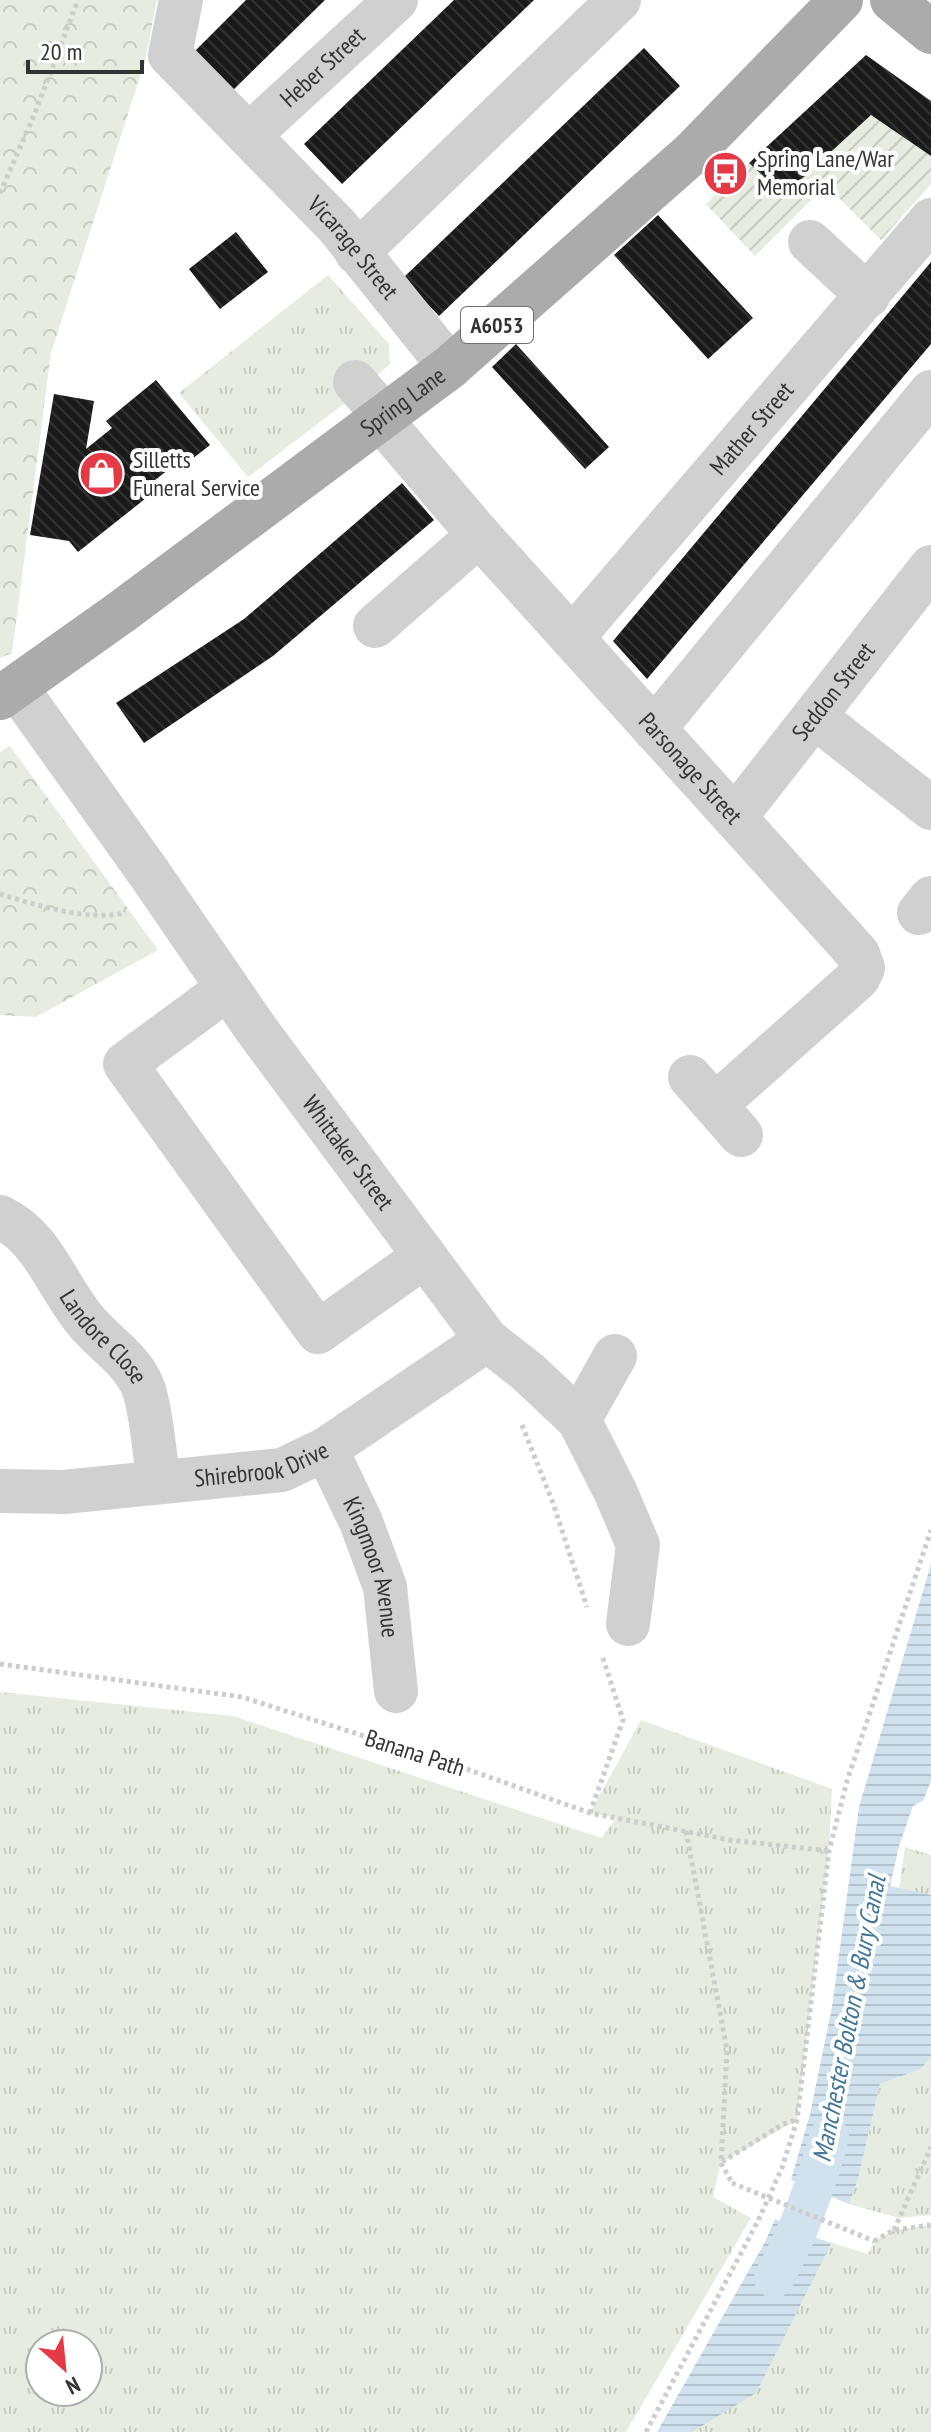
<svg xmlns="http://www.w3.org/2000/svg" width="931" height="2432" viewBox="0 0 931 2432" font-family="'PT Sans Narrow',sans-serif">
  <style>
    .grass { fill: url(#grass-tufts); fill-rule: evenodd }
    .forest { fill: url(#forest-crowns) }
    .garden { fill: url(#garden-furrows) }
    .water { fill: url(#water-rules) }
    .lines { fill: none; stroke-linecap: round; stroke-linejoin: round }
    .canal { stroke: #cfe2ee; stroke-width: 40 }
    .building { fill: url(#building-back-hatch) }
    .path { stroke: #cdcdcd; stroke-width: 5; stroke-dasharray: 4 4; stroke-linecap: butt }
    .minor { stroke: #d0d0d0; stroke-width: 44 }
    .major { stroke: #ababab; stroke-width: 44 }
    .path-bridge { stroke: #cdcdcd; stroke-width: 5; stroke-dasharray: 4 4; stroke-linecap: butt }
    .labels { text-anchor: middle; stroke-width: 8; stroke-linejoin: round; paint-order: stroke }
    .shield { fill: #fff; stroke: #707070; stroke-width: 2 }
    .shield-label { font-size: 22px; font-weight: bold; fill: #333 }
    .street-label { font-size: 24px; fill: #333; stroke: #fff }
    .poi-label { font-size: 24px; fill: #333; stroke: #fff; text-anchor: start }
    .water-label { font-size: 26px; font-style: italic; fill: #3f7597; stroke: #fff }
  </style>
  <defs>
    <pattern id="grass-tufts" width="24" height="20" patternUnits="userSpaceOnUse" patternTransform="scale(2)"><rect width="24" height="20" fill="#e6ecdf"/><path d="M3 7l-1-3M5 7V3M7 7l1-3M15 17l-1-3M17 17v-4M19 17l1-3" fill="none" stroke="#c6cbc0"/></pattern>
    <pattern id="forest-crowns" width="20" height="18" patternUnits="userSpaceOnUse" patternTransform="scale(2)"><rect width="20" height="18" fill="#e6ecdf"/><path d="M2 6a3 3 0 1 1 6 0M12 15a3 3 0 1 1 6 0" fill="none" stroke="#c6cbc0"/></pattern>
    <pattern id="garden-furrows" width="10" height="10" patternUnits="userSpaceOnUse" patternTransform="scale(2)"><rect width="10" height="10" fill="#e6ecdf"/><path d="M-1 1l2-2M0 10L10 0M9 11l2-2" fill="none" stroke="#c6cbc0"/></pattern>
    <pattern id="water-rules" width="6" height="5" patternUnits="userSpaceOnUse" patternTransform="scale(2)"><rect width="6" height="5" fill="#cfe2ee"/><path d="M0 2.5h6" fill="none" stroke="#b2c2cd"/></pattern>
    <pattern id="building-back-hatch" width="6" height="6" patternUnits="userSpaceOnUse" patternTransform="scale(2)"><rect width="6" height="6" fill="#1a1a1a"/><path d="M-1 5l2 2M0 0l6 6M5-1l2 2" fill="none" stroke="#333"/></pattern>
  </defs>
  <rect width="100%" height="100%" fill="#fff"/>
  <!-- grass -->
  <path class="grass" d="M328 275 389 344 390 364 354 396 248 477 179 393Z
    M0 1692 233 1716 602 1838 616 1818 590 1813 641 1720 832 1789 829 1851 797 2120 721 2163 713 2197 751 2218 626 2432H0ZM40 2344H88V2392H40Z
    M905 1847 931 1855V1895L899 1889Z
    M931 2056V2215L899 2218 849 2204 858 2179 880 2084 921 2069Z
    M931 2225V2432H692L823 2240 868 2254 874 2241 894 2230Z"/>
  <!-- forest -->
  <path class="forest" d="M0 0H157L145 61 51 353 12 653 0 658Z
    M10 746 158 950 36 1017 0 1015V752Z"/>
  <!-- garden -->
  <path class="garden" d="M871 115 931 156V184L881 240 826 185 755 256 706 204 749 163 784 195Z"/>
  <!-- water -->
  <path class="water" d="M931 1564V1781L923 1801 913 1806 899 1846 890 1886 931 1895V2056L921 2069 880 2084 858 2179 849 2204 791 2180 810 2114 832 2007 859 1807Z
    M775 2219 831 2244 756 2393 692 2432H657L765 2242Z"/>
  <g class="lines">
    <!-- canal -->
    <path class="canal" d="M774 2278C799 2232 816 2187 829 2137"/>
  </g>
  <!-- building -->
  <path class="building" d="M246 0H325L225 98 187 59Z
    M454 0H534L342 184 304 144Z
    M644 48 680 86 439 316 403 278Z
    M866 55 931 101V156L871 115 784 195 749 163Z
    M658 215 753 318 708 359 614 255Z
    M236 232 268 272 220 309 189 269Z
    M931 262V344L647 679 613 641Z
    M516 344 609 447 585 469 492 367Z
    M156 380 210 445 187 463 182 459 150 484 155 491 78 552 69 541 30 535 54 394 94 401 86 449 112 428 106 421Z
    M402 483 434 520 273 656 144 743 116 703 244 619Z"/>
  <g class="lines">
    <!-- path -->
    <path class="path" d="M0 193 35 113 78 0
      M0 894C39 906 86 921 126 913
      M522 1425 553 1503 587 1607
      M0 1664 242 1697 461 1767 590 1813 730 1840 829 1851
      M590 1813 623 1720 602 1655
      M686 1831 727 2050 721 2163 732 2183
      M722 2162 783 2124 796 2120
      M894 2230 931 2147
      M874 2241 894 2230 931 2225
      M646 2432 758 2221 782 2168 797 2120 829 1851 847 1781 931 1530"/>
    <!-- minor -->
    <g class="minor">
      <path id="s1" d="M181 0 170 55 337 226 450 367"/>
      <path id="s2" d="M249 135 396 0"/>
      <path d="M810 242 868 296"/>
      <path d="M357 253 619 0"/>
      <path d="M355 382 385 417"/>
      <path id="s3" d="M381 420 479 535 858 954 863 968 858 978 715 1105"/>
      <path d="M375 626 479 535"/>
      <path id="s4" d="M572 638 931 220"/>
      <path id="s5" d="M16 687 149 873 256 1029 487 1340 528 1372 579 1420 616 1493 638 1545 628 1624"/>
      <path d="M815 717 931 808"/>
      <path d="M654 729 931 392"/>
      <path id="s6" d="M736 816 931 567"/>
      <path d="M919 913 931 898"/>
      <path d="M227 989 125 1064 318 1332 425 1256"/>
      <path d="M690 1077 741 1135"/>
      <path id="s7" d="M0 1217C43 1237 56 1285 85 1320 104 1344 133 1359 144 1390 152 1414 154 1454 159 1481"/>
      <path d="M579 1420 615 1356"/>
      <path id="s8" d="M326 1449 361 1522 385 1587 396 1691"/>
      <path id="s9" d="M0 1491 64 1492 282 1470 326 1449 487 1340"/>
    </g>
    <!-- major -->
    <g class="major">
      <path d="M892 0 931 32"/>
      <path id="s10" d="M0 698 120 613 450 367 692 153 841 0"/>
    </g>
    <!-- path-bridge -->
    <path class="path-bridge" d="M732 2183 874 2241"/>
  </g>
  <!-- icons -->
  <defs>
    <symbol id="bus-disc" viewBox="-11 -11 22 22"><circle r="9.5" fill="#e63946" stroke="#fff"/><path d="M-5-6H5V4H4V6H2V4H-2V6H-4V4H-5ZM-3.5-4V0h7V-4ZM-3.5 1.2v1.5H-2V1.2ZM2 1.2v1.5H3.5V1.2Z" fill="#fff"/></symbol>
    <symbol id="shop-disc" viewBox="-11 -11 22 22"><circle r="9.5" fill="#e63946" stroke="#fff"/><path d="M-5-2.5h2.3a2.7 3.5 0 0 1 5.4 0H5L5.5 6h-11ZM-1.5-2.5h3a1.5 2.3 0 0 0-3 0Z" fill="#fff"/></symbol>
  </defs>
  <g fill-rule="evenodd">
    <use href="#bus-disc" x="700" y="148" width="51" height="51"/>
    <use href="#shop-disc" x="76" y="448" width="51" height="51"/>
  </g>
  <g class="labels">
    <!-- shield labels -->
    <rect class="shield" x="461" y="307" width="72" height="36" rx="6"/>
    <g class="shield-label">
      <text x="497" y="333">A6053</text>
    </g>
    <!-- street labels -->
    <g class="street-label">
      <text dy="8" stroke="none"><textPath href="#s2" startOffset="100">Heber Street</textPath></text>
      <text dy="8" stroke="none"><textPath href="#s1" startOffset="322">Vicarage Street</textPath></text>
      <text dy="8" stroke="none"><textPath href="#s10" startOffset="500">Spring Lane</textPath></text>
      <text dy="8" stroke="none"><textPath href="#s4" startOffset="276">Mather Street</textPath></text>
      <text dy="8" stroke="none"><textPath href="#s6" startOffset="158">Seddon Street</textPath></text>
      <text dy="8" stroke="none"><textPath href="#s3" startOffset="466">Parsonage Street</textPath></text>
      <text dy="8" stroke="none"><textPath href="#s5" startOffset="572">Whittaker Street</textPath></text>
      <text dy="8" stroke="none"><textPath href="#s7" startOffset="160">Landore Close</textPath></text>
      <text dy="8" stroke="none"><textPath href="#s9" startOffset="264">Shirebrook Drive</textPath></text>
      <text dy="8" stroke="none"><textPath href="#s8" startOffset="128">Kingmoor Avenue</textPath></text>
      <text transform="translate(415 1753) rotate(18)" y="8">Banana Path</text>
    </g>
    <!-- poi labels -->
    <g class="poi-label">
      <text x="757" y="167">Spring Lane/War<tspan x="757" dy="28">Memorial</tspan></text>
      <text x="133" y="468">Silletts<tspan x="133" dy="28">Funeral Service</tspan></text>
    </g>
    <!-- water labels -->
    <g class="water-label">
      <text transform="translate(849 2019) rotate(-79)" y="9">Manchester Bolton &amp; Bury Canal</text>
    </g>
  </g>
  <!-- north arrow -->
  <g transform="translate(64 2368) rotate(153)"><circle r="38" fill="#ffffff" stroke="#adadad" stroke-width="2"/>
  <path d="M0-6L14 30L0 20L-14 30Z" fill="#e63946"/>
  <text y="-12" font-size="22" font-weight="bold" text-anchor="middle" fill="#333333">N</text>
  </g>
  <!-- scale -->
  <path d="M28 60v12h114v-12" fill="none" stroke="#333333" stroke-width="4"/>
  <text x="40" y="60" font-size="24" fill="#333333" stroke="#ffffff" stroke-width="6" paint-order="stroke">20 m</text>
</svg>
